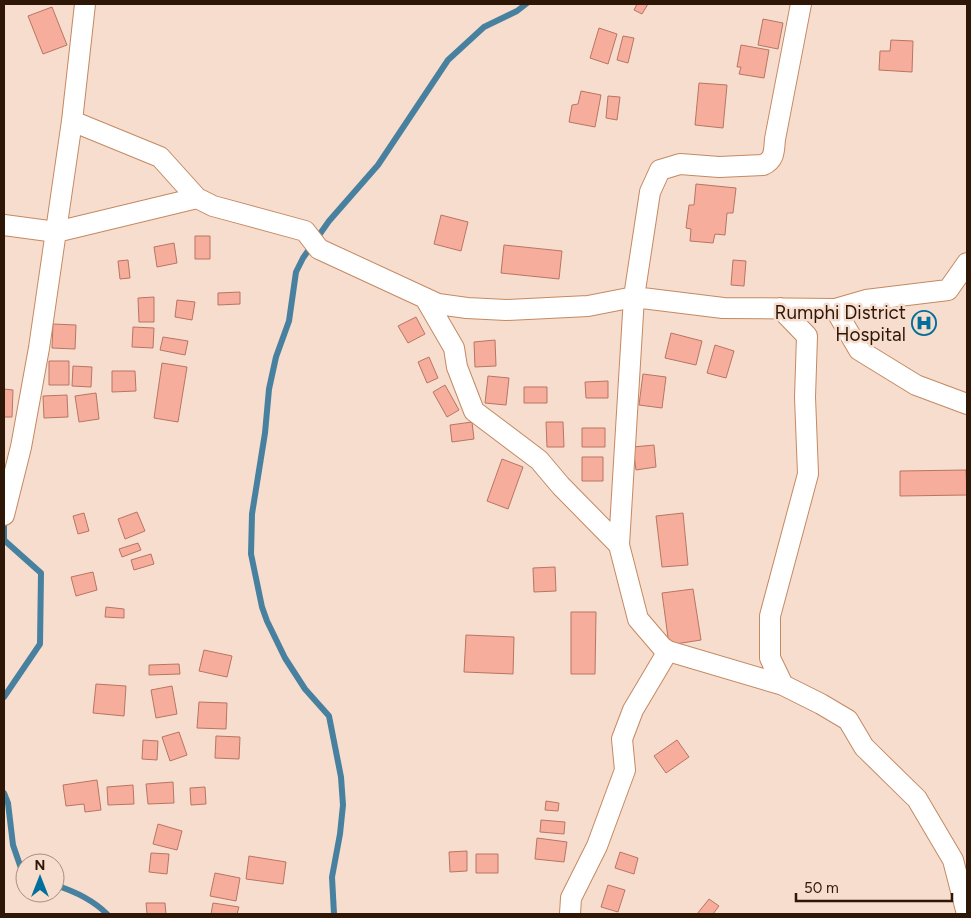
<svg xmlns="http://www.w3.org/2000/svg" width="971" height="918" viewBox="0 0 971 918" font-family="Figtree,sans-serif">
  <style>
    .lines { fill: none; stroke-linecap: round; stroke-linejoin: round }
    .stream { stroke: #47819f; stroke-width: 6 }
    .building { fill: #f6ad9b; stroke: #b97564 }
    .minor-casing { stroke: #c48962; stroke-width: 22 }
    .minor { stroke: #fff; stroke-width: 20 }
    .labels { text-anchor: middle; stroke-width: 5; stroke-linejoin: round; paint-order: stroke }
    .poi-label { font-size: 19px; fill: #2e1707; stroke: #f7ddcd; text-anchor: end }
  </style>
  <rect width="100%" height="100%" fill="#f7ddcd"/>
  <g class="lines">
    <!-- stream -->
    <path class="stream" d="M4 526V540L41 573 40 644 4 697
      M4 793 8 803 13 845 23 874 25 875
      M55 885C74 891 93 900 107 914
      M334 914 332 877 340 834 343 805 341 777 329 716 305 689 285 658 267 621 262 607 251 554 252 514 265 433 269 389 276 357 289 321 296 272 303 258 329 221 378 165 448 60 484 27 517 11 526 4"/>
  </g>
  <!-- building -->
  <path class="building" d="M637 4H648L642 14 634 10Z
    M52 7 67 45 43 54 28 16Z
    M763 19 783 23 778 49 758 45Z
    M599 28 617 34 608 64 590 58Z
    M623 36 634 38 628 63 617 60Z
    M891 40 913 41 912 72 879 70 880 51H890Z
    M741 45 769 50 764 78 739 74 741 67H737Z
    M699 83 727 85 723 128 695 125Z
    M581 91 601 95 595 127 569 122 572 105 578 104Z
    M608 96 620 97 617 120 606 118Z
    M696 184 736 188 733 213H727L725 235 715 234 713 243 690 241 691 229 686 228 689 205H694Z
    M441 215 468 222 461 251 434 244Z
    M195 236H210V259H195Z
    M174 243 177 263 157 267 154 247Z
    M504 245 562 251 559 279 501 273Z
    M128 260 130 278 120 279 118 261Z
    M733 260 746 261 744 286 731 285Z
    M240 292V304L218 305V293Z
    M154 297V322H139L138 298Z
    M177 300 195 302 192 320 175 317Z
    M416 317 425 334 408 343 398 326Z
    M53 324 76 325 75 349 52 348Z
    M133 327 154 328 153 348 132 347Z
    M671 333 702 341 696 365 665 358Z
    M163 337 188 341 185 355 160 350Z
    M495 340 496 366 475 367 474 342Z
    M715 345 734 351 726 378 707 373Z
    M429 357 438 378 427 383 418 362Z
    M49 361H69V385H49Z
    M162 363 187 367 178 422 154 418Z
    M73 366 92 367 91 387 72 386Z
    M112 371H135L136 391 112 392Z
    M643 374 666 377 662 408 639 405Z
    M488 376 509 378 506 405 485 403Z
    M608 381V398H586L585 382Z
    M445 385 459 410 447 417 433 392Z
    M524 387H547V403H524Z
    M4 389 13 390 12 417H4Z
    M96 393 99 419 79 422 75 396Z
    M67 395 68 417 44 418 43 396Z
    M472 422 474 439 452 442 450 425Z
    M546 422H563L564 447H547Z
    M582 428H605V447H582Z
    M654 445 656 467 636 470 633 447Z
    M582 457H603V481H582Z
    M502 459 523 467 508 509 487 501Z
    M966 470 967 495 900 496V471Z
    M137 512 145 531 125 539 118 519Z
    M84 513 89 531 78 534 73 516Z
    M683 513 688 565 662 567 656 516Z
    M138 543 141 550 122 557 119 549Z
    M151 554 154 564 134 570 131 560Z
    M555 567 556 591 534 592 533 568Z
    M93 572 97 590 76 596 71 577Z
    M693 589 701 640 669 645 662 593Z
    M106 607 124 609V618L105 617Z
    M571 612H596L595 674H571Z
    M466 635 514 637 513 674 464 672Z
    M204 650 232 656 227 677 199 671Z
    M179 664 180 674 149 675V665Z
    M96 684 126 686 124 716 93 713Z
    M172 686 177 714 156 718 151 690Z
    M199 702 227 703 226 729 197 728Z
    M179 732 187 755 170 761 162 737Z
    M216 736 240 737 239 759 215 758Z
    M143 740 158 741 157 760 142 759Z
    M677 740 689 757 666 773 654 756Z
    M97 780 101 810 85 812 84 804 66 806 63 785Z
    M173 782 174 803 148 804 146 784Z
    M133 785 134 804 108 805 107 787Z
    M205 787 206 804 191 805 190 788Z
    M546 801 559 803 558 811 545 810Z
    M541 820 565 822 564 834 540 832Z
    M158 824 182 831 177 850 153 844Z
    M537 838 567 842 564 862 535 859Z
    M467 851V871L450 872 449 852Z
    M620 852 638 858 634 874 615 868Z
    M151 853 169 854 167 874 149 872Z
    M476 854H498V873H476Z
    M249 856 286 862 283 884 246 879Z
    M215 873 240 878 236 901 210 896Z
    M608 885 625 890 618 912 601 907Z
    M709 899 719 906 713 914H697Z
    M146 903H165L166 914H147Z
    M213 903 239 907 237 914H211Z"/>
  <g class="lines">
    <defs>
      <path id="minor" d="M72 121 160 157 197 198 213 206 305 231 319 249 438 304 467 308 506 310 548 308 588 306 634 297 723 308 835 309 866 300 948 290 967 263
        M4 225 56 232 197 198
        M425 298 454 348 457 367 474 411 539 460 561 486 619 545 638 619 662 647 668 651 783 685 821 704 848 720 864 747 917 799 953 860 967 914
        M780 308 807 336 805 397 808 474 770 616V658L783 685
        M835 309 859 350 916 385 967 404
        M4 515 21 447 39 348 72 121 85 4
        M619 545 634 297 650 192 660 170 680 164 719 167 763 165C775 160 774 150 775 139L801 4
        M570 914 571 898 597 846 625 770 622 739 633 710 668 651"/>
    </defs>
    <!-- minor casing -->
    <use href="#minor" class="minor-casing"/>
    <!-- minor -->
    <use href="#minor" class="minor"/>
  </g>
  <!-- icons -->
  <defs>
    <symbol id="hospital-ring" viewBox="-11 -11 22 22"><circle r="9.5" fill="#f7ddcd" stroke="#006f9b" stroke-width="1.5"/><path d="M-5-5h3v3.5h4V-5h3V5h-3V1.5h-4V5h-3Z" fill="#006f9b"/></symbol>
  </defs>
  <g fill-rule="evenodd">
    <use href="#hospital-ring" x="910" y="309" width="28" height="28"/>
  </g>
  <g class="labels">
    <!-- poi labels -->
    <g class="poi-label">
      <text x="906" y="319">Rumphi District<tspan x="906" dy="22">Hospital</tspan></text>
    </g>
  </g>
  <!-- border -->
  <rect width="971" height="918" fill="none" stroke="#2e1707" stroke-width="10"/>
  <!-- north arrow -->
  <g transform="translate(40 878)"><circle r="24" fill="#f7ddcd" stroke="#a78e7e"/>
  <path d="M0-4L9 19L0 12L-9 19Z" fill="#006f9b"/>
  <text y="-8" font-size="14" font-weight="bold" text-anchor="middle" fill="#2e1707">N</text>
  </g>
  <!-- scale -->
  <path d="M796 893v8h156v-8" fill="none" stroke="#2e1707" stroke-width="2.5"/>
  <text x="804" y="893" font-size="15" fill="#2e1707" stroke="#f7ddcd" stroke-width="4" paint-order="stroke">50 m</text>
</svg>
